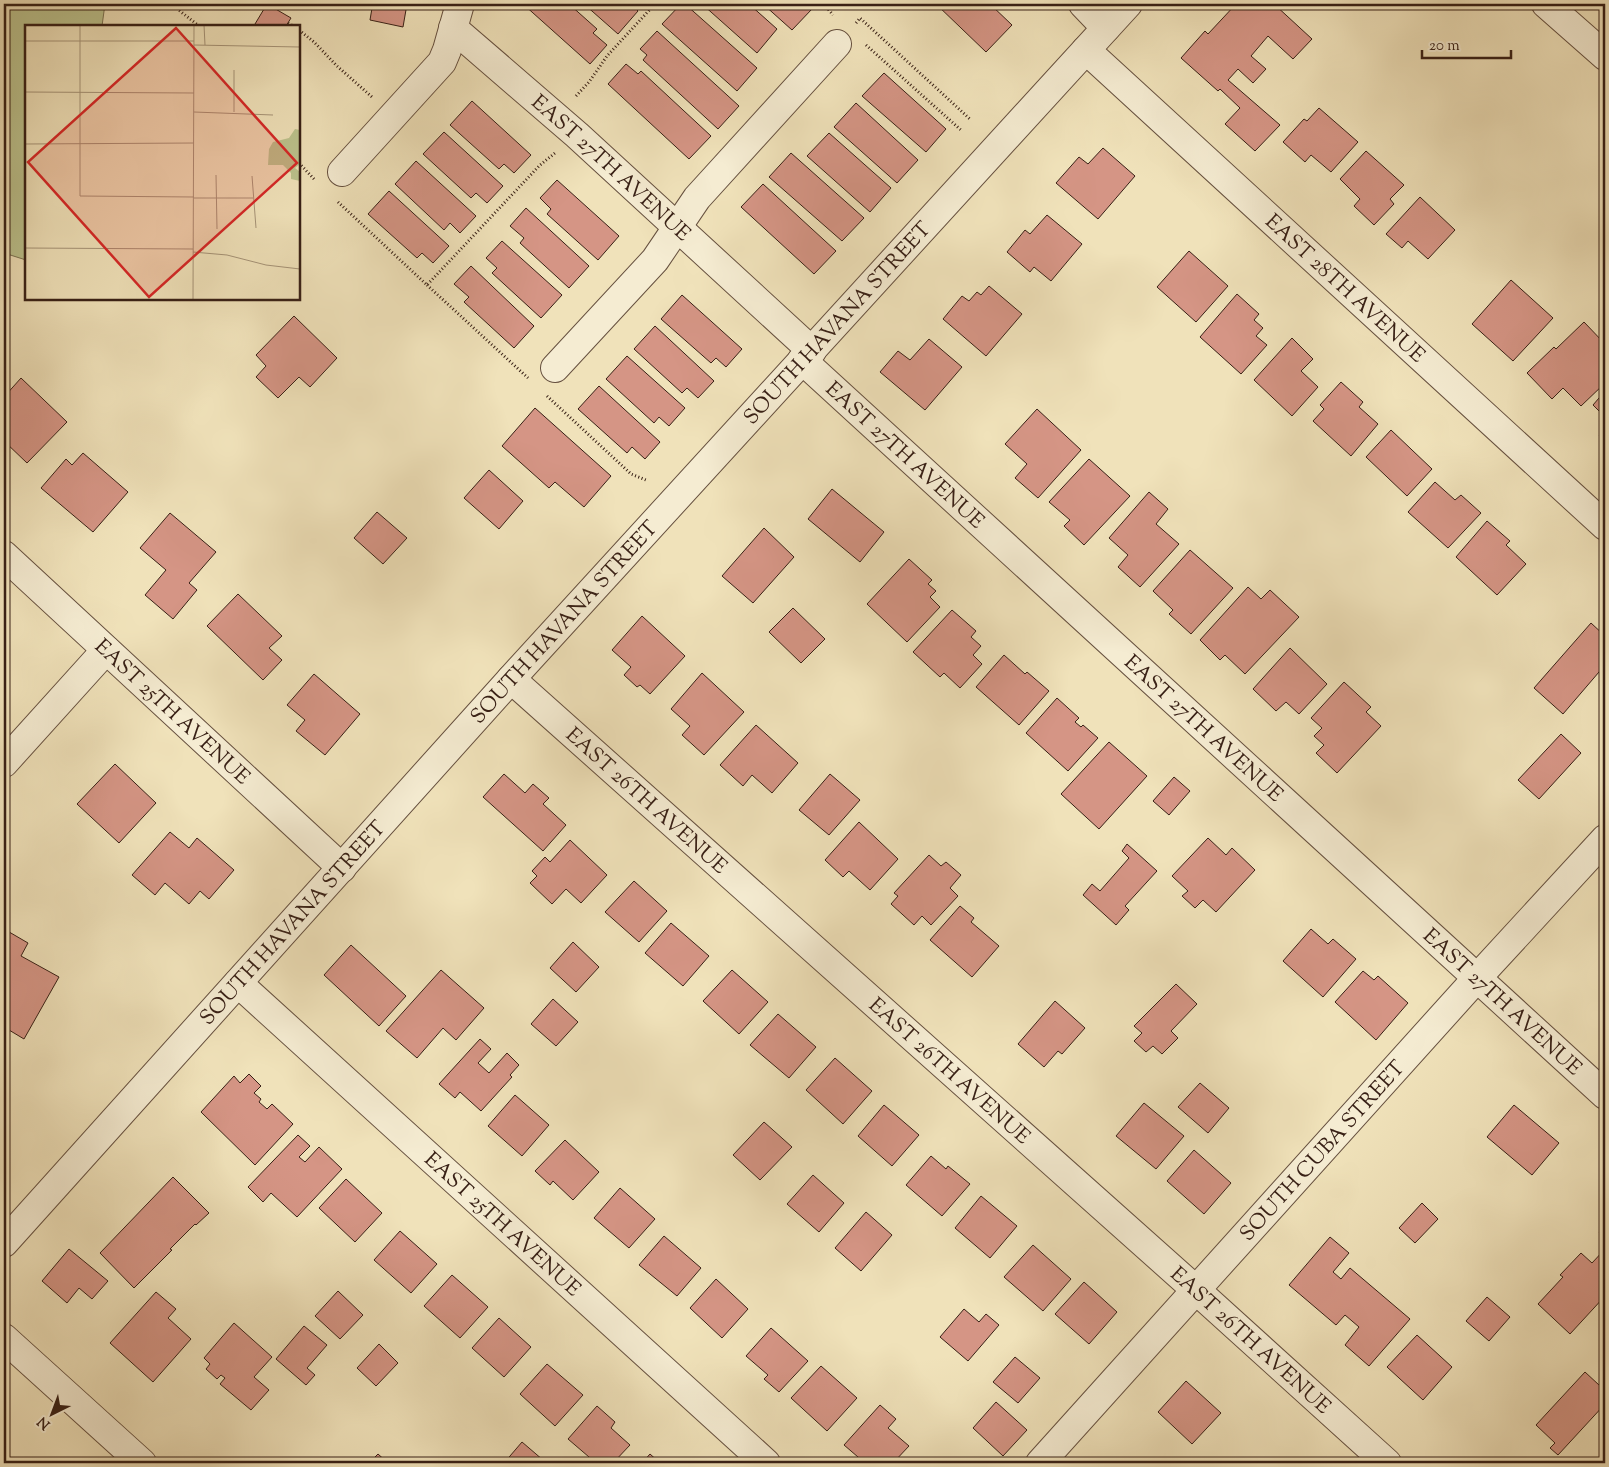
<svg xmlns="http://www.w3.org/2000/svg" width="1609" height="1467" viewBox="0 0 1609 1467" font-family="'Sorts Mill Goudy',serif">
  <style>
    .green { fill: #bcc38e; stroke: #7a7252 }
    .building { fill: #d59585; stroke: #382016 }
    .lines { fill: none; stroke-linecap: round; stroke-linejoin: round }
    .minor-casing { stroke: #66503f; stroke-width: 30 }
    .path { stroke: #382016; stroke-width: 3; stroke-dasharray: 1 2.5; stroke-linecap: butt }
    .minor { stroke: #f5ecd2; stroke-width: 28 }
    .labels { text-anchor: middle; stroke-width: 4; stroke-linejoin: round; paint-order: stroke }
    .street-label { font-size: 21px; fill: #382016; stroke: #f5ecd2 }
    .inset-road { fill: none; stroke: #a69478; stroke-width: 1 }
    .view { fill: #d62828; fill-opacity: 0.15; stroke: #d62828; stroke-width: 2.5 }
    .inset-edge { fill: none; stroke: #382016; stroke-width: 2.5 }
  </style>
  <rect width="100%" height="100%" fill="#f0e2ba"/>
  <filter id="stains"><feTurbulence type="fractalNoise" baseFrequency=".004" numOctaves="4"/><feColorMatrix values="0 0 0 0 .2 0 0 0 0 .09 0 0 0 0 .02 0 0 0 .5 -.17"/></filter>
  <radialGradient id="worn" r=".72"><stop offset=".6" stop-color="#630" stop-opacity="0"/><stop offset="1" stop-color="#630" stop-opacity=".3"/></radialGradient>
  <!-- green -->
  <path class="green" d="M4 4H105L102 26H26V260L4 253Z"/>
  <!-- building -->
  <path class="building" d="M267 4 291 18 286 26H258L255 24Z
    M348 4H407L403 27 370 20 372 8Z
    M523 4H569L597 29 593 33 607 45 590 64Z
    M584 4H631L638 11 618 34Z
    M681 4H685L757 68 737 91 662 24Z
    M702 4H749L777 29 757 53Z
    M763 4H807L812 9 792 30Z
    M936 4H990L1012 25 986 52Z
    M1236 4H1274L1312 39 1293 59 1268 36 1251 56 1266 69 1253 83 1238 69 1228 80 1280 125 1255 151 1225 124 1240 108 1220 89 1218 91 1181 58 1205 31 1208 34Z
    M657 31 739 106 718 129 643 60 647 55 640 49Z
    M626 64 638 74 641 71 711 136 689 159 608 84Z
    M884 73 946 129 926 152 862 96Z
    M472 101 531 155 514 173 504 164 499 169 450 125Z
    M856 103 918 160 897 183 834 127Z
    M1319 108 1358 142 1331 172 1311 155 1305 162 1283 142 1304 119 1307 121Z
    M444 132 503 186 487 203 476 193 471 198 423 154Z
    M829 133 891 188 870 212 807 156Z
    M1103 148 1135 176 1098 219 1056 183 1079 157 1088 164Z
    M1366 151 1404 185 1390 199 1394 204 1374 225 1354 206 1360 199 1340 179Z
    M791 153 864 218 842 241 769 177Z
    M416 161 476 216 460 233 450 223 444 230 395 184Z
    M557 180 619 236 598 260 547 214 551 209 540 198Z
    M763 184 836 251 814 274 741 207Z
    M389 191 449 246 433 263 422 253 417 258 368 214Z
    M1420 197 1455 230 1428 259 1408 241 1402 248 1386 234Z
    M526 208 589 266 569 288 520 243 524 238 510 226Z
    M1047 215 1082 244 1051 281 1034 267 1030 272 1007 252 1025 230 1030 234Z
    M502 241 562 295 541 318 492 273 497 268 486 258Z
    M1189 251 1228 286 1196 322 1157 287Z
    M471 266 534 326 514 348 464 302 469 297 454 284Z
    M1511 280 1553 318 1513 361 1472 324Z
    M989 286 1022 314 986 356 943 319 962 296 969 301 977 292 981 295Z
    M1237 294 1259 314 1254 320 1263 328 1256 336 1267 345 1241 374 1200 337Z
    M682 295 742 349 726 367 716 358 711 363 661 319Z
    M294 316 337 358 310 387 299 377 278 398 256 377 266 366 256 355Z
    M1584 322 1605 344V383L1581 406 1563 388 1552 399 1527 373 1554 347 1556 349Z
    M655 326 714 381 698 398 687 388 682 393 634 349Z
    M1292 338 1313 359 1301 371 1318 387 1292 416 1254 380Z
    M929 339 962 367 925 410 880 372 898 351 910 360Z
    M627 356 685 408 669 426 659 417 654 423 606 379Z
    M21 378 67 422 27 463 4 441V433L9 428 4 423V397Z
    M1341 382 1363 402 1359 407 1378 424 1351 456 1313 421 1324 409 1320 405Z
    M599 386 660 442 645 459 632 447 627 453 578 409Z
    M1605 391V417L1593 405Z
    M535 408 611 476 584 507 555 482 549 488 502 446Z
    M1037 409 1081 450 1038 498 1015 478 1027 464 1005 444Z
    M1605 429V442L1599 436Z
    M1391 430 1432 469 1407 496 1366 457Z
    M83 453 128 492 93 532 41 488 66 459 72 465Z
    M1089 459 1130 496 1084 545 1064 526 1070 520 1049 502Z
    M489 470 523 501 499 529 464 498Z
    M1435 482 1455 500 1461 495 1481 513 1448 548 1408 512Z
    M832 489 884 532 860 562 808 519Z
    M1149 492 1168 509 1156 524 1179 544 1140 587 1118 567 1128 555 1109 538Z
    M377 512 407 538 383 564 354 538Z
    M170 513 216 552 189 583 197 590 173 619 145 595 166 570 140 548Z
    M1487 521 1510 541 1506 545 1526 564 1497 595 1456 557Z
    M764 528 794 557 753 603 722 576Z
    M1190 550 1233 588 1191 634 1169 614 1173 610 1153 591Z
    M909 559 932 580 928 584 936 591 930 597 940 607 907 642 867 604Z
    M1248 587 1261 599 1270 590 1299 617 1245 674 1225 655 1220 660 1200 640Z
    M238 594 282 636 269 648 282 660 263 680 207 626Z
    M793 608 825 639 801 663 769 632Z
    M952 610 976 631 971 637 981 646 973 655 982 664 960 688 944 673 940 677 913 652Z
    M642 616 685 656 650 694 640 685 637 687 624 675 631 667 612 650Z
    M1591 623 1605 636V665L1563 714 1534 688Z
    M1290 648 1327 684 1299 714 1286 702 1276 711 1253 689Z
    M1004 655 1025 674 1027 672 1049 691 1019 725 976 687Z
    M702 673 744 712 704 755 682 735 690 726 671 709Z
    M314 674 360 714 325 755 296 731 305 720 287 705Z
    M1344 682 1371 707 1366 712 1381 726 1337 773 1316 753 1324 745 1314 736 1322 728 1311 718Z
    M1057 698 1079 718 1075 722 1081 727 1083 725 1098 738 1068 771 1026 733Z
    M756 725 798 763 772 793 752 775 743 786 720 765Z
    M1561 734 1581 753 1539 799 1518 780Z
    M1109 742 1147 776 1099 829 1061 794Z
    M115 764 156 803 119 843 77 804Z
    M504 774 525 793 533 784 549 798 543 804 566 825 543 851 483 797Z
    M830 774 860 800 829 835 799 810Z
    M1174 777 1190 791 1169 815 1153 801Z
    M859 822 898 859 870 890 849 871 843 877 825 860Z
    M170 832 189 848 197 838 234 870 209 899 200 891 189 904 165 883 155 895 132 875Z
    M1208 838 1226 855 1232 848 1255 870 1216 912 1203 900 1195 908 1182 896 1188 891 1172 876Z
    M570 840 607 875 581 903 566 889 552 904 530 883 537 876 532 871 545 857 550 862Z
    M1127 844 1157 871 1125 906 1129 910 1116 925 1083 895 1092 884 1100 891 1129 858 1122 851Z
    M929 855 941 866 946 862 961 875 950 888 958 896 931 925 922 916 914 925 891 904 898 896 894 893Z
    M634 881 667 911 639 942 605 912Z
    M960 906 974 918 971 922 999 946 972 977 930 940Z
    M671 923 709 956 683 986 645 953Z
    M4 929 28 943 21 956 59 977 24 1039 4 1027Z
    M1311 929 1328 944 1333 939 1356 959 1323 997 1283 961Z
    M573 942 599 967 576 992 550 968Z
    M351 945 406 996 379 1026 324 975Z
    M441 970 484 1008 456 1040 443 1028 417 1058 386 1031Z
    M732 970 768 1002 739 1034 703 1001Z
    M1363 971 1374 980 1378 976 1408 1003 1376 1040 1335 1002Z
    M1176 984 1197 1004 1171 1031 1178 1038 1162 1054 1153 1046 1146 1052 1134 1041 1142 1033 1134 1026Z
    M553 999 578 1022 556 1046 531 1024Z
    M1055 1001 1085 1028 1062 1054 1058 1051 1044 1067 1018 1044Z
    M778 1014 816 1047 789 1078 750 1045Z
    M480 1039 491 1049 478 1063 489 1073 507 1053 519 1065 510 1075 512 1077 481 1111 460 1092 455 1098 439 1084Z
    M835 1058 872 1091 843 1124 806 1090Z
    M249 1074 261 1086 254 1093 261 1099 259 1102 267 1109 272 1104 293 1124 255 1165 201 1112 234 1076 240 1083Z
    M1200 1083 1229 1108 1208 1133 1178 1107Z
    M515 1095 549 1125 522 1156 488 1126Z
    M1144 1103 1184 1136 1156 1169 1116 1136Z
    M884 1105 919 1135 892 1166 858 1136Z
    M1514 1105 1559 1143 1532 1175 1487 1137Z
    M764 1122 792 1147 760 1180 733 1155Z
    M298 1135 310 1146 299 1157 305 1162 319 1147 342 1169 297 1217 271 1193 263 1202 248 1187Z
    M565 1140 599 1172 573 1200 553 1181 550 1185 535 1171Z
    M1194 1150 1231 1183 1204 1214 1167 1181Z
    M931 1156 946 1169 948 1166 970 1184 942 1216 906 1185Z
    M813 1175 844 1203 819 1232 787 1204Z
    M173 1177 209 1213 196 1225 195 1224 170 1249 172 1250 134 1288 100 1253Z
    M346 1179 382 1213 355 1242 319 1208Z
    M620 1188 655 1219 629 1248 594 1218Z
    M981 1196 1017 1226 990 1258 955 1228Z
    M1422 1203 1438 1219 1415 1243 1399 1228Z
    M866 1212 892 1235 861 1271 835 1248Z
    M1605 1226V1238L1599 1233Z
    M400 1231 437 1264 411 1293 374 1260Z
    M664 1236 701 1268 677 1296 639 1265Z
    M1330 1237 1349 1253 1333 1272 1341 1279 1350 1268 1410 1319 1369 1366 1345 1345 1359 1327 1345 1315 1336 1325 1289 1285Z
    M1033 1245 1071 1279 1043 1311 1004 1277Z
    M69 1249 108 1281 92 1299 79 1288 67 1303 42 1281Z
    M1605 1249V1296L1570 1334 1538 1304 1563 1277 1560 1275 1581 1253 1592 1263Z
    M452 1275 488 1307 460 1338 424 1306Z
    M716 1279 748 1309 722 1338 690 1308Z
    M1084 1282 1117 1312 1089 1344 1055 1314Z
    M338 1291 363 1315 340 1339 315 1316Z
    M156 1292 176 1309 168 1318 191 1339 153 1382 110 1343Z
    M1487 1297 1510 1317 1489 1341 1466 1321Z
    M964 1309 979 1322 986 1314 999 1325 968 1361 940 1337Z
    M499 1318 531 1347 504 1377 472 1348Z
    M234 1323 272 1357 254 1377 269 1390 251 1410 220 1384 225 1378 221 1375 217 1379 206 1369 210 1364 204 1358Z
    M304 1326 327 1345 307 1368 315 1375 306 1385 276 1359Z
    M771 1328 808 1361 779 1392 764 1379 768 1375 746 1356Z
    M1417 1335 1452 1367 1423 1400 1387 1367Z
    M379 1344 398 1363 376 1386 357 1368Z
    M1015 1357 1040 1378 1018 1403 993 1382Z
    M547 1364 583 1395 555 1426 520 1394Z
    M821 1366 857 1398 827 1431 791 1398Z
    M1585 1372 1599 1385 1603 1381 1605 1383V1404L1558 1455 1550 1448 1555 1443 1536 1425Z
    M1186 1381 1221 1413 1192 1444 1158 1412Z
    M996 1402 1027 1430 1003 1456 973 1428Z
    M880 1405 896 1419 888 1428 909 1446 893 1463H865L844 1445Z
    M597 1406 615 1422 611 1428 630 1445 613 1463H596L568 1439Z
    M522 1442 543 1460 540 1463H504Z
    M378 1454 388 1463H369Z
    M650 1454 660 1463H642Z
    M917 1458 923 1463H912Z"/>
  <g class="lines">
    <defs>
      <g id="minor">
        <path d="M1083 4 1106 28"/>
        <path d="M1546 4 1605 56"/>
        <path id="s1" d="M453 28 577 135 812 351"/>
        <path id="s2" d="M1086 50 1605 526"/>
        <path d="M342 172 442 62 447 50 460 4"/>
        <path id="s3" d="M802 360 1605 1095"/>
        <path d="M555 368 655 260 697 198 837 44"/>
        <path id="s4" d="M4 555 342 868"/>
        <path id="s5" d="M511 679 1196 1290 1387 1463"/>
        <path d="M4 763 106 650"/>
        <path id="s6" d="M238 983 766 1463"/>
        <path id="s7" d="M4 1243 511 679 1128 4"/>
        <path d="M4 1338 142 1463"/>
        <path id="s8" d="M1040 1463 1477 978 1605 839"/>
      </g>
    </defs>
    <!-- minor casing -->
    <use href="#minor" class="minor-casing"/>
    <!-- path -->
    <path class="path" d="M171 4 199 26
      M824 4 833 15
      M288 23 293 26
      M856 23 860 18 971 120
      M299 30 314 42 337 66 372 97
      M866 45 962 131
      M576 96 589 82 607 56 655 4
      M299 163 314 179
      M338 202 427 285 540 165 555 153
      M427 285 528 378
      M547 396 631 474 646 480"/>
    <!-- minor -->
    <use href="#minor" class="minor"/>
  </g>
  <g class="labels">
    <!-- street labels -->
    <g class="street-label">
      <text dy="7" stroke="none"><textPath href="#s1" startOffset="211">EAST 27TH AVENUE</textPath></text>
      <text dy="7" stroke="none"><textPath href="#s2" startOffset="352">EAST 28TH AVENUE</textPath></text>
      <text dy="7" stroke="none"><textPath href="#s7" startOffset="1241">SOUTH HAVANA STREET</textPath></text>
      <text dy="7" stroke="none"><textPath href="#s3" startOffset="140">EAST 27TH AVENUE</textPath></text>
      <text dy="7" stroke="none"><textPath href="#s7" startOffset="836">SOUTH HAVANA STREET</textPath></text>
      <text dy="7" stroke="none"><textPath href="#s4" startOffset="230">EAST 25TH AVENUE</textPath></text>
      <text dy="7" stroke="none"><textPath href="#s3" startOffset="545">EAST 27TH AVENUE</textPath></text>
      <text dy="7" stroke="none"><textPath href="#s5" startOffset="182">EAST 26TH AVENUE</textPath></text>
      <text dy="7" stroke="none"><textPath href="#s7" startOffset="431">SOUTH HAVANA STREET</textPath></text>
      <text dy="7" stroke="none"><textPath href="#s3" startOffset="950">EAST 27TH AVENUE</textPath></text>
      <text dy="7" stroke="none"><textPath href="#s5" startOffset="588">EAST 26TH AVENUE</textPath></text>
      <text dy="7" stroke="none"><textPath href="#s8" startOffset="421">SOUTH CUBA STREET</textPath></text>
      <text dy="7" stroke="none"><textPath href="#s6" startOffset="358">EAST 25TH AVENUE</textPath></text>
      <text dy="7" stroke="none"><textPath href="#s5" startOffset="992">EAST 26TH AVENUE</textPath></text>
    </g>
  </g>
  <!-- overview -->
  <g transform="translate(25 25)">
    <rect width="275" height="275" fill="#f0e2ba"/>
    <path d="M270 104 275 105V139L270 143 275 147V156L266 154V148L258 140H243L244 124 248 117 264 113Z" fill="#bcc38e"/>
    <path class="inset-road" d="M55 0V171L169 172M179 0 180 20M0 16H169M169 20 275 22M209 45V87M0 67 169 68M169 87 248 90M0 119 169 118M191 150 192 204M227 151 231 203M169 173H228M0 223 168 224M168 227 202 230 241 240 275 244M168 275 169 0"/>
    <path class="view" d="M151 3 272 138 124 272 3 137Z"/>
    <rect width="275" height="275" class="inset-edge"/>
  </g>
  <!-- margin -->
  <rect width="1609" height="1467" fill="none" stroke="#f0e2ba" stroke-width="20"/>
  <rect x="5" y="5" width="1599" height="1457" fill="none" stroke="#382016" stroke-width="2.5"/>
  <rect x="10" y="10" width="1589" height="1447" fill="none" stroke="#382016"/>
  <!-- north arrow -->
  <g transform="translate(52 1414) rotate(222)" stroke="#f5ecd2" stroke-width="4" paint-order="stroke">
  <path d="M0-4L9 19L0 12L-9 19Z" fill="#382016"/>
  <text y="-8" font-size="14" font-weight="bold" text-anchor="middle" fill="#382016">N</text>
  </g>
  <!-- scale -->
  <path d="M1422 50v8h89v-8" fill="none" stroke="#382016" stroke-width="2.5"/>
  <text x="1429" y="50" font-size="15" fill="#382016" stroke="#f5ecd2" stroke-width="4" paint-order="stroke">20 m</text>
  <rect width="100%" height="100%" filter="url(#stains)"/>
  <rect width="100%" height="100%" fill="url(#worn)"/>
</svg>
